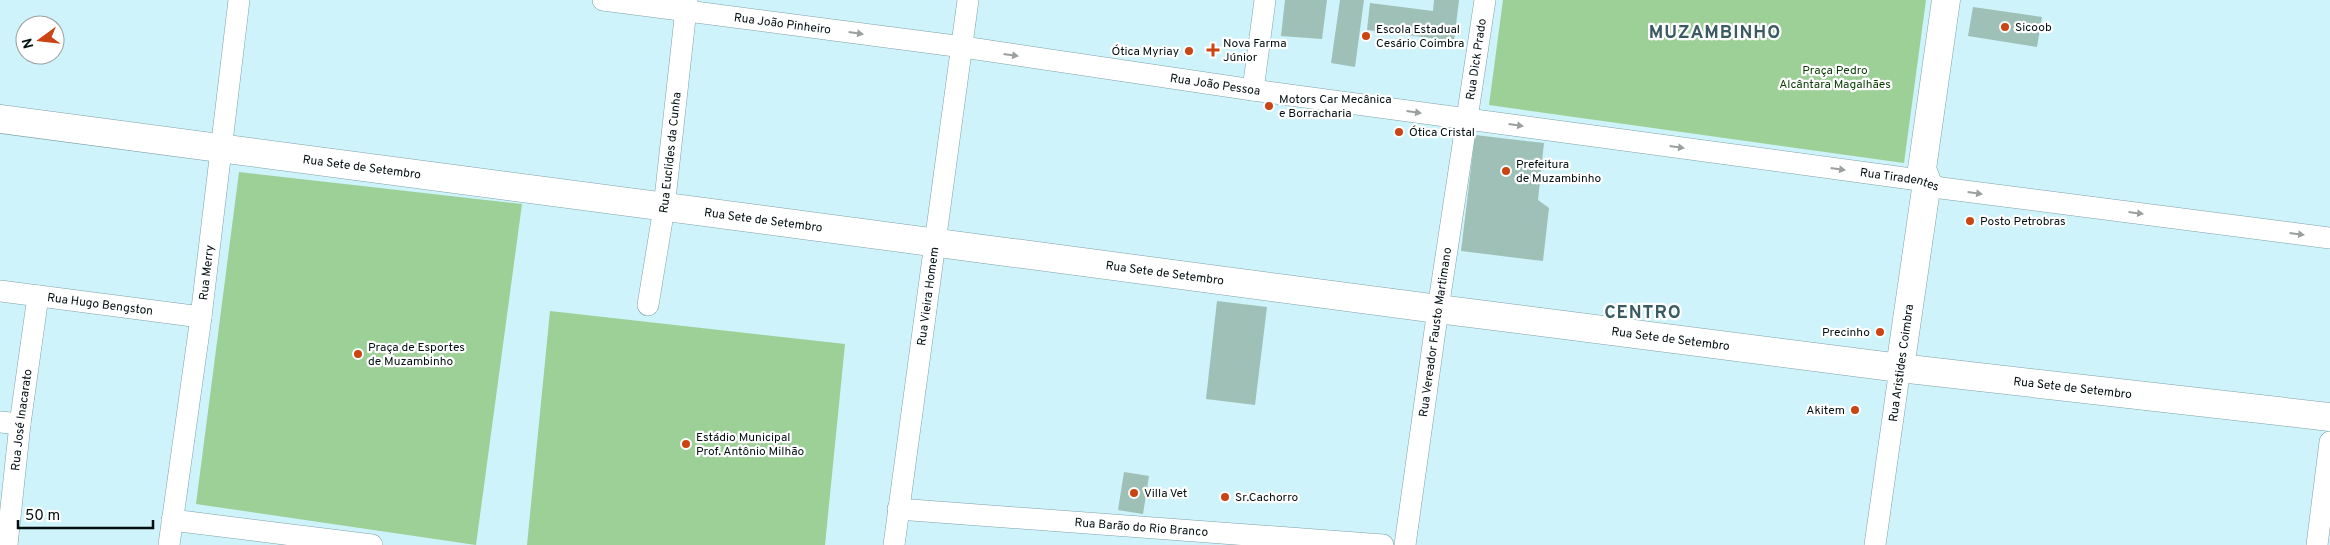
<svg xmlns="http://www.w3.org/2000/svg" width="2330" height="545" viewBox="0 0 2330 545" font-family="Overpass,sans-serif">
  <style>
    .green { fill: #9dd096 }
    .building { fill: #9ec0b6 }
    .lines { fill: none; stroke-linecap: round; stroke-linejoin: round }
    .street-casing { stroke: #7fa1a8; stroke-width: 22 }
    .secondary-casing { stroke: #7fa1a8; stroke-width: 29 }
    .street { stroke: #fff; stroke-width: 21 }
    .secondary { stroke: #fff; stroke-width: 28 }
    .oneway { fill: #9a9fa0 }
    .poi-dot { fill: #cb4413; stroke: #fff; stroke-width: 2 }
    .labels { text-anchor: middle; stroke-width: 4.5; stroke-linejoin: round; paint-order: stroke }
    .street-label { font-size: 12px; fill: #030f11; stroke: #fff }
    .poi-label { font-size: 12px; fill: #030f11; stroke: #fff; text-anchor: start }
    .park-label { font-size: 12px; fill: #0a3f03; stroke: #fff }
    .district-label { font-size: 18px; font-weight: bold; letter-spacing: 1px; fill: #3a5b61; stroke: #fff }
  </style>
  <rect width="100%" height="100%" fill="#cef3fa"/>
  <!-- green -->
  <path class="green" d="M1503 0H1926L1904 163 1489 105Z
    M239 172 522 204 476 545 196 504Z
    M550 311 845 344 825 545H527Z"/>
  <!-- building -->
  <path class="building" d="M1285 0H1327L1322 39 1281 36Z
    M1340 0H1364L1355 67 1331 63Z
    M1434 0H1459L1454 41 1367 30 1370 3 1433 11Z
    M1973 7 2042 17 2037 47 1968 36Z
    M1475 135 1544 143 1538 200 1549 208 1543 261 1461 251Z
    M1217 301 1267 307 1255 405 1206 399Z
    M1124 472 1149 476 1143 514 1118 510Z"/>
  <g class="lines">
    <defs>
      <g id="street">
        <path id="s1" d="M603 0 963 47 1253 90 1919 180 1941 188 2330 238"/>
        <path d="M1253 90 1265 0"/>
        <path id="s2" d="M0 291 201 317"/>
        <path id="s3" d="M648 305 664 208 687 0"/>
        <path d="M0 422 20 424"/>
        <path id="s4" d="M898 509 1383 545"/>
        <path d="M172 520 372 545"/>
        <path id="s5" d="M7 545 20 424 38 296"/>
        <path id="s6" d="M169 545 201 317 239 0"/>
        <path id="s7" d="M894 545 968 0"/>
        <path id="s8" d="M1405 545 1438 309 1485 0"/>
        <path d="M1875 545 1900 368"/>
        <path d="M2317 545 2330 442"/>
      </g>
      <g id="secondary">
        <path id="s9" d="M0 119 1438 309 1900 368 2330 417"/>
        <path d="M1900 368 1927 182 1922 169 1946 0"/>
      </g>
    </defs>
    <!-- street casing -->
    <use href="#street" class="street-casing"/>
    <!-- secondary casing -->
    <use href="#secondary" class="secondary-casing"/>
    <!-- street -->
    <use href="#street" class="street"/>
    <!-- secondary -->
    <use href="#secondary" class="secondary"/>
  </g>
  <!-- one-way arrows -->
  <defs><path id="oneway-solid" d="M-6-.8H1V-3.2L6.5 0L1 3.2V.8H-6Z" transform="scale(1.25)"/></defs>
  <g class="oneway">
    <use href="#oneway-solid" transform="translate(856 33) rotate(8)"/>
    <use href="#oneway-solid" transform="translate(1011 55) rotate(8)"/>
    <use href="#oneway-solid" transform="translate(1414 112) rotate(8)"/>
    <use href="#oneway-solid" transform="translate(1516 125) rotate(8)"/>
    <use href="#oneway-solid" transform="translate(1677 147) rotate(8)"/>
    <use href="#oneway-solid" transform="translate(1838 169) rotate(8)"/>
    <use href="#oneway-solid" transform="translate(1975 193) rotate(8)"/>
    <use href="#oneway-solid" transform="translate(2136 213) rotate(7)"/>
    <use href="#oneway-solid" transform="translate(2297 234) rotate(7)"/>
  </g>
  <!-- markers -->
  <g class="poi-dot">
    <circle cx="2005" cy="27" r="5"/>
    <circle cx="1366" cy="36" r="5"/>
    <path d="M1210.5 42.5h5v5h5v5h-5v5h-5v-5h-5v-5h5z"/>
    <circle cx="1189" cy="51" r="5"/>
    <circle cx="1269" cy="106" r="5"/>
    <circle cx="1399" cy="132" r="5"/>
    <circle cx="1506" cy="171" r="5"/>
    <circle cx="1970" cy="221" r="5"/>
    <circle cx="1880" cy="332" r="5"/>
    <circle cx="358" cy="354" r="5"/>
    <circle cx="1855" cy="410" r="5"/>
    <circle cx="686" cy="444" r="5"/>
    <circle cx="1134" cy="493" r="5"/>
    <circle cx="1225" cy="497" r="5"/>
  </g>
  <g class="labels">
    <!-- street labels -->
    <g class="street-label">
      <text dy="4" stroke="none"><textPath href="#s1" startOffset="181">Rua João Pinheiro</textPath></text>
      <text dy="4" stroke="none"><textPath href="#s8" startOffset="491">Rua Dick Prado</textPath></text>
      <text dy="4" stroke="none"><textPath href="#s1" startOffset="618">Rua João Pessoa</textPath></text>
      <text dy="4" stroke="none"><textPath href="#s3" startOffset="154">Rua Euclides da Cunha</textPath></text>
      <text dy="4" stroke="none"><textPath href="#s9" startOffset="365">Rua Sete de Setembro</textPath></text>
      <text dy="4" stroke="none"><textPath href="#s1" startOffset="1309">Rua Tiradentes</textPath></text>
      <text dy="4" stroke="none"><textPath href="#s9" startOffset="770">Rua Sete de Setembro</textPath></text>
      <text dy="4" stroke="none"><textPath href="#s6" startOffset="275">Rua Merry</textPath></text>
      <text dy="4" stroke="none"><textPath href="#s9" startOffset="1175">Rua Sete de Setembro</textPath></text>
      <text dy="4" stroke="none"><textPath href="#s7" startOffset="251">Rua Vieira Homem</textPath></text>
      <text dy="4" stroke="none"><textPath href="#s2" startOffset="101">Rua Hugo Bengston</textPath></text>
      <text dy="4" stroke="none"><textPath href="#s8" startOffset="215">Rua Vereador Fausto Martimano</textPath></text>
      <text dy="4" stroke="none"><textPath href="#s9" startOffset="1685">Rua Sete de Setembro</textPath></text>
      <text transform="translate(1901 363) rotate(-82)" y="4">Rua Aristides Coimbra</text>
      <text dy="4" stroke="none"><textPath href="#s9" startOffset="2090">Rua Sete de Setembro</textPath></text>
      <text dy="4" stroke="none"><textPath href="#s5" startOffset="126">Rua José Inacarato</textPath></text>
      <text dy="4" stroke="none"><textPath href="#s4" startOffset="244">Rua Barão do Rio Branco</textPath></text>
    </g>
    <!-- poi labels -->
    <g class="poi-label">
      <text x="2015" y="31">Sicoob</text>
      <text x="1376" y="33">Escola Estadual<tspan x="1376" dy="14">Cesário Coimbra</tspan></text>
      <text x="1223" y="47">Nova Farma<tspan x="1223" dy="14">Júnior</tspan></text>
      <text x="1179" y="55" text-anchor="end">Ótica Myriay</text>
      <text x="1279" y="103">Motors Car Mecânica<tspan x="1279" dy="14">e Borracharia</tspan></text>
      <text x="1409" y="136">Ótica Cristal</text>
      <text x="1516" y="168">Prefeitura<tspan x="1516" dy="14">de Muzambinho</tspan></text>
      <text x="1980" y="225">Posto Petrobras</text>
      <text x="1870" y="336" text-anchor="end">Precinho</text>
      <text x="368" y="351">Praça de Esportes<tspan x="368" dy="14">de Muzambinho</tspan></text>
      <text x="1845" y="414" text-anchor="end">Akitem</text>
      <text x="696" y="441">Estádio Municipal<tspan x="696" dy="14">Prof. Antônio Milhão</tspan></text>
      <text x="1144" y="497">Villa Vet</text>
      <text x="1235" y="501">Sr.Cachorro</text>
    </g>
    <!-- park labels -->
    <g class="park-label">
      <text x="1835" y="74">Praça Pedro<tspan x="1835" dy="14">Alcântara Magalhães</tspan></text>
    </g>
    <!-- district labels -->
    <g class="district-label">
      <text x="1715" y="38">MUZAMBINHO</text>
      <text x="1643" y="318">CENTRO</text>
    </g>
  </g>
  <!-- north arrow -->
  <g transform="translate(40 40) rotate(255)"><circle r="24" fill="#ffffff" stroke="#9a9fa0"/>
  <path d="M0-4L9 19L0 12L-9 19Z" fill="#cb4413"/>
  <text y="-8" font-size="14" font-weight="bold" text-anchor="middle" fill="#030f11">N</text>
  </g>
  <!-- scale -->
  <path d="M18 520v8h135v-8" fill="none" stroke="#030f11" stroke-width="2.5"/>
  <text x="25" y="520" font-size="15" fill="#030f11" stroke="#ffffff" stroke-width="4" paint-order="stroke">50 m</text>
</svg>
